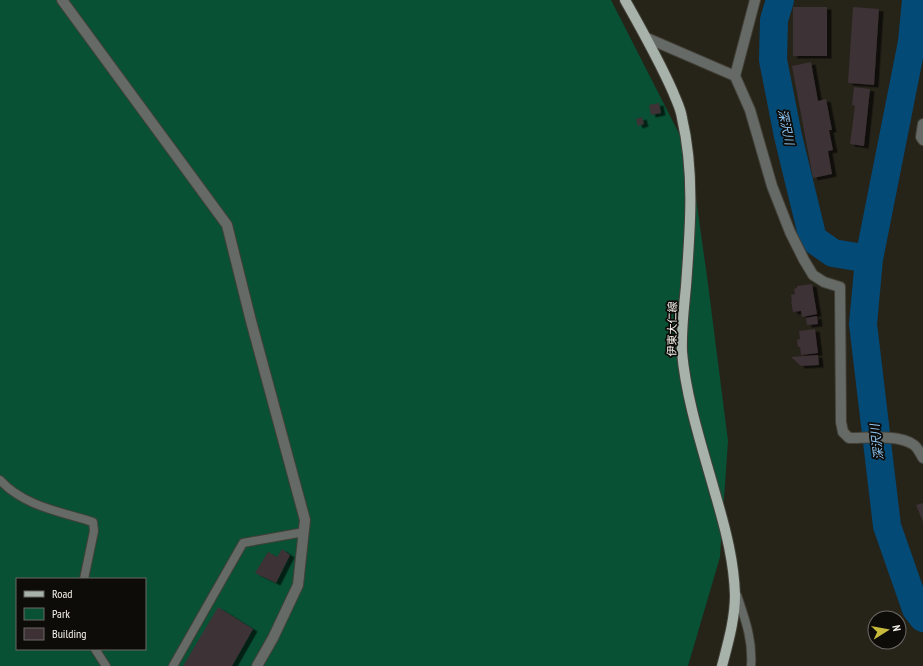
<svg xmlns="http://www.w3.org/2000/svg" width="923" height="666" viewBox="0 0 923 666" font-family="'PT Sans Narrow','Noto Sans JP',sans-serif">
  <style>
    .green { fill: #085135; fill-rule: evenodd }
    .lines { fill: none; stroke-linecap: round; stroke-linejoin: round }
    .river { stroke: #044a77; stroke-width: 28 }
    .building { fill: #3d3136; filter: url(#shadow) }
    .lane-casing { stroke: #434037; stroke-width: 10 }
    .street-casing { stroke: #434037; stroke-width: 12 }
    .primary-casing { stroke: #434037; stroke-width: 12 }
    .lane { stroke: #656a67; stroke-width: 8 }
    .street { stroke: #656a67; stroke-width: 10 }
    .primary { stroke: #a7b2ab; stroke-width: 10 }
    .labels { text-anchor: middle; stroke-width: 3.5; stroke-linejoin: round; paint-order: stroke }
    .street-label { font-size: 11px; fill: #f5f3ec; stroke: #0e0c08 }
    .water-label { font-size: 12px; font-style: italic; fill: #8cc6f6; stroke: #0e0c08 }
  </style>
  <defs>
    <filter id="shadow"><feDropShadow dx="4.5" dy="2.5" stdDeviation="0" flood-color="#0009"/></filter>
  </defs>
  <rect width="100%" height="100%" fill="#262319"/>
  <!-- green -->
  <path class="green" d="M0 0H611L690 155 708 284 728 441 720 557 688 666H0ZM17 579H145V649H17Z"/>
  <g class="lines">
    <!-- river -->
    <path class="river" d="M780 0 774 20 773 60 788 136 813 239 833 253 869 259
      M916 0 912 42 869 259 863 324 887 526 916 609 923 618"/>
  </g>
  <!-- building -->
  <path class="building" d="M793 7H827V56H793Z
    M853 7 879 9 874 85 848 83Z
    M811 62 818 101 826 99 832 130H829L833 150 828 151 832 174 813 178 792 66Z
    M854 87 870 89 864 146 850 144 855 106 852 105Z
    M659 103 661 113 651 115 649 105Z
    M642 117 644 124 638 126 636 119Z
    M812 284 817 314 802 317 801 311 793 312 791 301H792L791 295 795 294 794 289 797 288V286Z
    M817 316 818 324 807 325 806 318Z
    M815 329 818 353 801 355 800 347H798L797 340 800 339 799 331Z
    M818 355 819 365 801 366 791 357Z
    M923 503V522L916 505Z
    M282 549 290 555 276 583 255 573 268 552 277 557Z
    M218 607 253 629 232 666H183Z"/>
  <g class="lines">
    <defs>
      <path id="lane" d="M0 480C23 506 62 512 93 522L94 531 84 579
        M737 595C745 619 753 640 751 666
        M95 649 106 666
        M173 666 243 543 304 532"/>
      <path id="street" d="M62 0 227 225 251 321 305 520 298 585 273 638 257 666
        M755 0 735 76 750 110 772 186 790 232 804 260 813 275 824 282 840 287 841 422 843 432 849 438C867 438 899 434 914 445 918 448 920 453 923 458
        M647 38 735 76
        M923 124 921 137 923 140"/>
      <path id="primary" d="M625 0C642 30 659 60 673 92 676 100 681 109 682 118 695 173 690 231 686 286 684 308 681 331 682 352 686 400 704 453 717 500 726 531 734 562 735 595 735 619 728 643 722 666"/>
    </defs>
    <!-- lane casing -->
    <use href="#lane" class="lane-casing"/>
    <!-- street casing -->
    <use href="#street" class="street-casing"/>
    <!-- primary casing -->
    <use href="#primary" class="primary-casing"/>
    <!-- lane -->
    <use href="#lane" class="lane"/>
    <!-- street -->
    <use href="#street" class="street"/>
    <!-- primary -->
    <use href="#primary" class="primary"/>
  </g>
  <g class="labels">
    <!-- street labels -->
    <g class="street-label">
      <text transform="translate(672 329) rotate(-89)" y="4">伊東大仁線</text>
    </g>
    <!-- water labels -->
    <g class="water-label">
      <text transform="translate(786 127) rotate(78)" y="4">深沢川</text>
      <text transform="translate(877 442) rotate(-97)" y="4">深沢川</text>
    </g>
  </g>
  <!-- legend -->
  <rect x="16" y="578" width="130" height="72" fill="#0e0c08" stroke="#6a6863"/>
  <rect x="24" y="591" width="20" height="6" fill="#a7b2ab" stroke="#6a6863"/>
  <text x="52" y="598" font-size="12" fill="#f5f3ec">Road</text>
  <rect x="24" y="608" width="20" height="12" fill="#085135" stroke="#6a6863"/>
  <text x="52" y="618" font-size="12" fill="#f5f3ec">Park</text>
  <rect x="24" y="628" width="20" height="12" fill="#3d3136" stroke="#6a6863"/>
  <text x="52" y="638" font-size="12" fill="#f5f3ec">Building</text>
  <!-- north arrow -->
  <g transform="translate(887 630) rotate(79)"><circle r="19" fill="#0e0c08" stroke="#6a6863"/>
  <path d="M0-3L7 15L0 10L-7 15Z" fill="#c8bb3b"/>
  <text y="-6" font-size="11" font-weight="bold" text-anchor="middle" fill="#f5f3ec">N</text>
  </g>
</svg>
